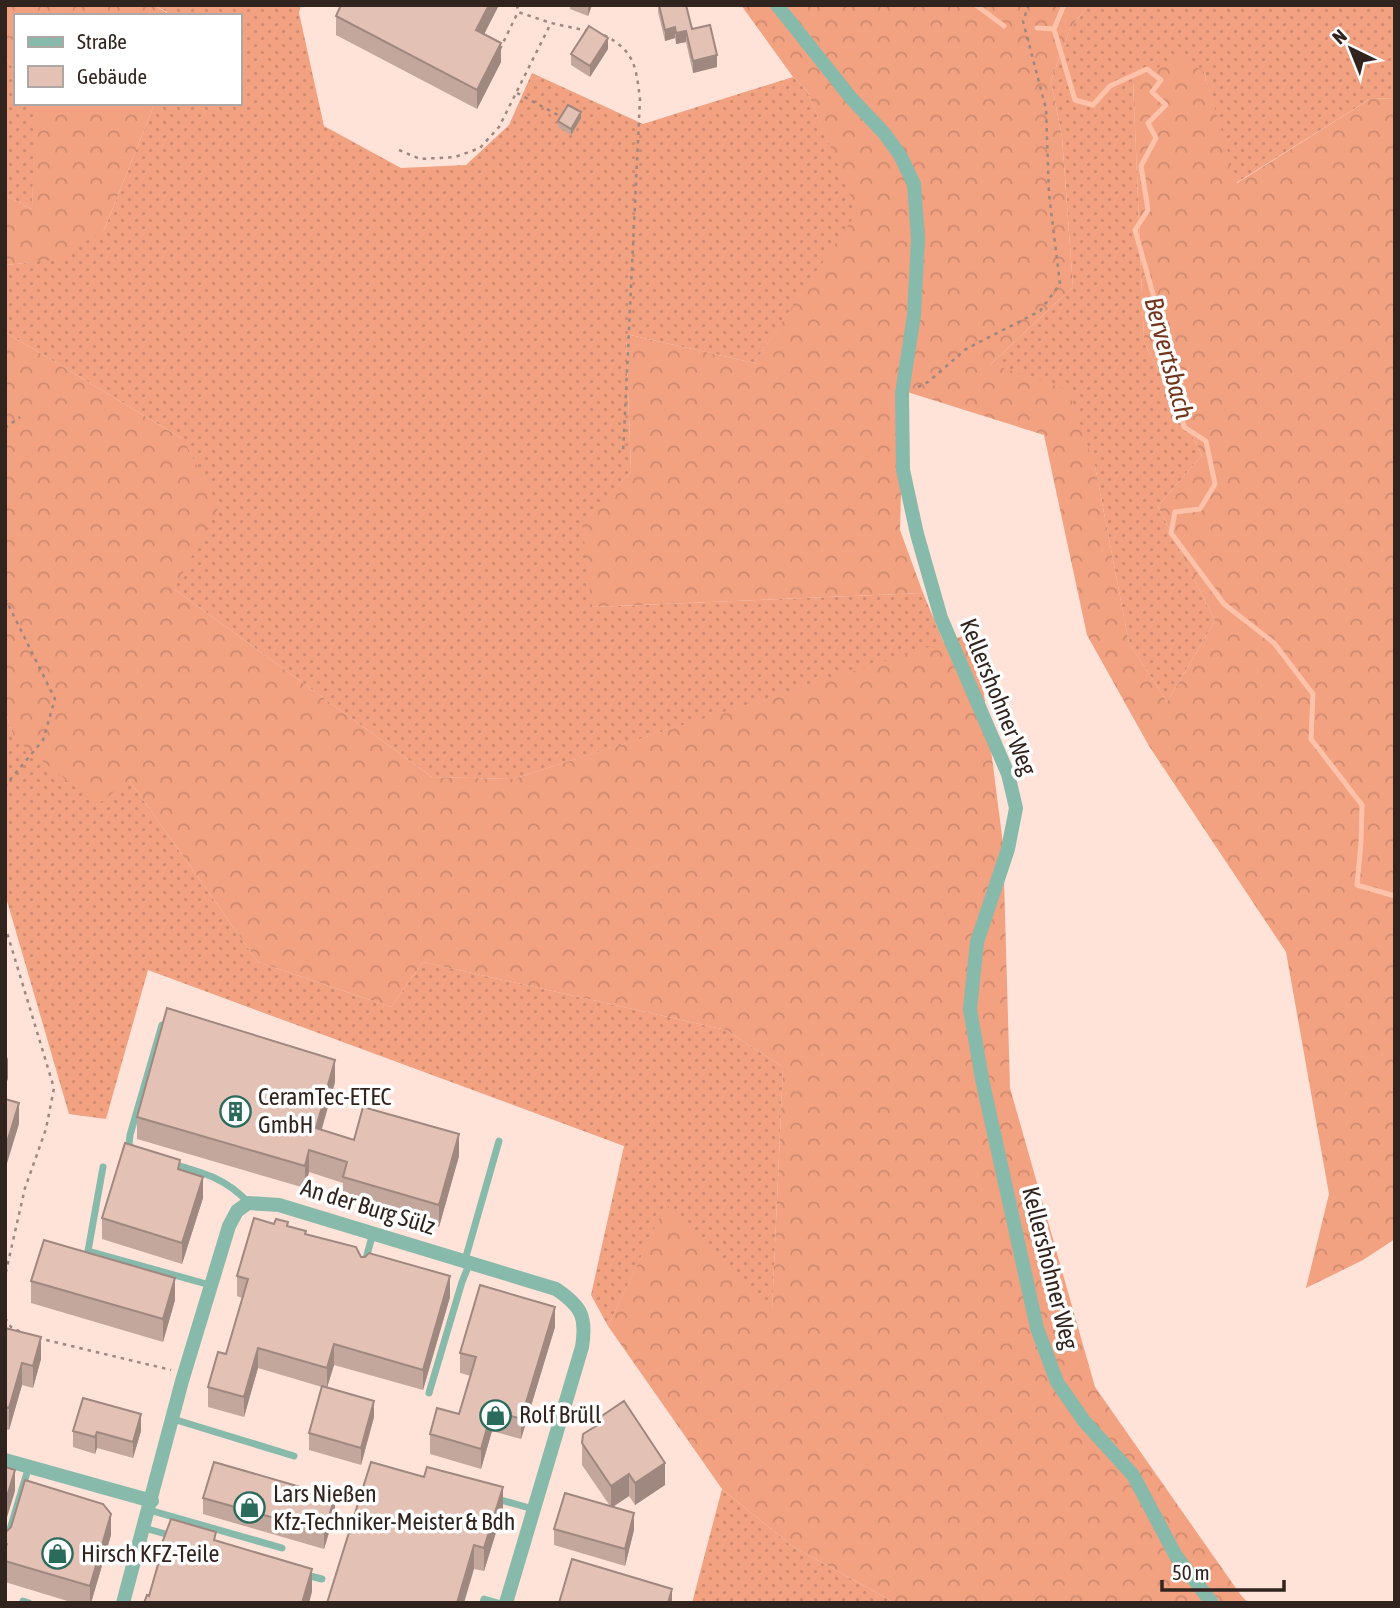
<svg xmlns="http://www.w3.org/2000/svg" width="1400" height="1608" viewBox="0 0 1400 1608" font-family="'Asap Condensed',sans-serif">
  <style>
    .grass { fill: url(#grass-dots) }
    .forest { fill: url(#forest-crowns) }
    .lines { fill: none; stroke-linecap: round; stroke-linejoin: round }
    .stream { stroke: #fec2ab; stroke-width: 5 }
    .path { stroke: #9c8880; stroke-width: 2.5; stroke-dasharray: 3.5 5; stroke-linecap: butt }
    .service { stroke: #88baab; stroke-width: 7 }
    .minor { stroke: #88baab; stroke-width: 14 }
    .wall { fill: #c3a79c }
    .shaded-wall { fill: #9f887f }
    .building { fill: #e3c2b5; stroke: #9f887f; stroke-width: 2 }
    .labels { text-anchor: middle; stroke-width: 7; stroke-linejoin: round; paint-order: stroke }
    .street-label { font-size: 24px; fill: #31241f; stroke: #fff }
    .poi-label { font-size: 24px; fill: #31241f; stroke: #fff; text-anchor: start }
    .water-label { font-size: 26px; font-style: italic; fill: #72351c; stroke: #fff }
  </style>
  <defs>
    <pattern id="grass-dots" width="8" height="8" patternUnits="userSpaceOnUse" patternTransform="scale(1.75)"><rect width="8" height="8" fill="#f2a181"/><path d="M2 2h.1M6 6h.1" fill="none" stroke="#d08a6f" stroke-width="1.8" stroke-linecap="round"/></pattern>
    <pattern id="forest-crowns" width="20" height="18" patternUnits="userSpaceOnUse" patternTransform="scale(1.75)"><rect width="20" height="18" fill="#f2a181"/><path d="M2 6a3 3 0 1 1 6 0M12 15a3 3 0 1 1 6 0" fill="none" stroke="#d08a6f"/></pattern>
  </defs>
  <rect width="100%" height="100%" fill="#ffe3d9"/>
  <!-- grass -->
  <path class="grass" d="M154 5H301L299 13 324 126 401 168 466 165 509 125 532 73 643 124 793 77 807 91 858 212 754 363 626 334 631 472 583 523 593 607 923 593 944 643 513 779 432 777 174 589 183 439 5 332V265L26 263 104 230 155 103H240V16H167V12Z
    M1088 5H1395V98L1370 99 1236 183 1204 72 1133 80 1144 342 1202 455 1158 506 1215 621 1167 702 1129 643 1095 466 991 364 1073 287 1062 137 1051 81 1070 29Z
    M5 56 16 73V103L36 105 32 209 5 195Z
    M5 710 14 738 129 780 258 962 391 1007 423 962 726 1030 783 1067 772 1312 666 1205 608 1326 591 1295 624 1146 148 970 106 1119 69 1114 5 894Z
    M722 1489 792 1546 895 1603H692Z"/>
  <!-- forest -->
  <path class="forest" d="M5 5H154L167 13V16H16V73L5 56Z
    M741 5H1088L1070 29 1051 81 1062 137 1073 287 991 364 1068 390 1095 466 1129 643 1167 702 1215 621 1158 506 1202 455 1144 342 1133 80 1181 56 1204 72 1237 183 1370 99 1395 98V1239L1363 1260 1306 1288 1329 1194 1286 952 1149 746 1087 635 1044 435 904 391 900 530 923 593 592 607 582 523 631 472 626 334 754 363 857 212 807 91 793 77Z
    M35 103H155L104 230 56 260 5 265V195L32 209Z
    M5 332 183 439 219 507 174 589 432 777 513 779 976 632 1003 844 1010 1088 1095 1387 1240 1594 1248 1603H895L792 1546 722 1489 608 1326 666 1204 772 1311 783 1067 726 1030 423 962 391 1007 258 962 129 780 97 805 14 738 5 710Z"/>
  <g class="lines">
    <!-- stream -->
    <path class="stream" d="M976 5 1004 26
      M1064 5 1054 29 1075 100 1093 105 1110 86 1147 69 1161 80 1152 92 1166 105 1148 123 1156 138 1141 166 1148 210 1135 230 1162 326 1175 396 1184 427 1206 441 1215 484 1200 509 1175 512 1171 533 1224 604 1274 643 1313 694 1311 739 1362 805 1361 843 1357 885 1395 896
      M1037 28 1054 29"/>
    <!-- path -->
    <path class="path" d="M517 5 518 12 551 23 588 31
      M604 35C635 51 636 67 640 99L623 454
      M500 49 518 12
      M517 93 558 115
      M399 150 420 159 455 157 480 148 499 127 551 23
      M918 387 928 382 966 349 1040 311 1060 284 1049 194 1046 109 1023 21 1029 5
      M5 428 20 417
      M5 598 55 699 43 740 5 786
      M5 926 54 1088 46 1129 25 1188 5 1276
      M5 1318 11 1327 25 1334
      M38 1338 171 1370"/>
    <!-- service -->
    <path class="service" d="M132 1150 129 1144 130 1135 162 1025
      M173 1164C204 1173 225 1178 248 1202
      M103 1167 88 1251 210 1285
      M465 1260 499 1141
      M365 1262 373 1233
      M429 1393 462 1282 470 1262
      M173 1419 294 1456
      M494 1498 533 1509
      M149 1510 282 1548
      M144 1528 173 1536
      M5 1546 29 1466
      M306 1575 322 1579
      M23 1601 29 1603
      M483 1603 484 1599 498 1603"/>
    <!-- minor -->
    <path class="minor" d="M777 5 851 98 884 133 900 155 914 184 918 239 914 315 902 393 903 470 917 534 941 618 1008 774 1016 808 1008 849 977 942 970 1009 982 1079 1037 1328 1057 1382 1084 1421 1133 1475 1176 1556 1212 1603
      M5 1460 152 1501
      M123 1603 182 1381 229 1226 237 1211 248 1203 279 1205 556 1289C581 1306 587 1316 582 1347L506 1603"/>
  </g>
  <!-- wall -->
  <path class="wall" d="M341 5H499L484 34 501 62 477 109 336 35V16Z
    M570 5H592L588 16 570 9Z
    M658 5H686L692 29 717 67 693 73 686 42 676 44 675 38 665 41 658 12Z
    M608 49 590 77 571 65V54Z
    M581 118 571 135 558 127V121Z
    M335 1082 321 1130 354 1140 459 1156 439 1227 343 1199V1183L309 1172 305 1188 137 1139V1117Z
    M180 1170 203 1198 182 1264 102 1239V1218Z
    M274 1224 288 1226 361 1257 450 1297 423 1390 334 1365 327 1387 374 1417 361 1465 309 1450V1433L322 1387 258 1368 244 1417 208 1407V1387L226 1354 242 1298 237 1296V1276Z
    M31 1281 175 1300 163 1342 31 1303Z
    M555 1327 521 1439 492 1431 481 1469 430 1454V1434L459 1414 471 1376 460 1373V1353Z
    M5 1328 41 1359 33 1388 22 1385 9 1430 5 1429Z
    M593 1422 665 1485 635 1505 629 1496 613 1507 634 1530 625 1566 554 1545V1529L610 1506 582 1465V1443L593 1428Z
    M73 1431H141L133 1458 97 1448 95 1454 73 1447Z
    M203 1498 335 1513 324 1549 203 1514Z
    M503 1510 484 1571 474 1569 327 1603Z
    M5 1531 111 1535 91 1603H74L5 1582Z"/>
  <!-- shaded-wall -->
  <path class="shaded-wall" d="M489 5H499L476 50V30Z
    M588 5H592L588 16Z
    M675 27V38L665 41V30Z
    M686 31V42L676 44V33Z
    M608 38V49L590 77V66Z
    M501 43V62L477 109V90Z
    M717 55V67L693 73V61Z
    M581 112V118L571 135V129Z
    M8 1057V1079L5 1086V1065Z
    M335 1060V1082L316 1150V1128Z
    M19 1103V1124L5 1170V1149Z
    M459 1134V1156L439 1227V1205Z
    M309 1150V1172L305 1188V1166Z
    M203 1177V1198L182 1264V1243Z
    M450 1276V1297L423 1390V1370Z
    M175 1278V1300L163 1342V1319Z
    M555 1307V1327L521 1439V1419Z
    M41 1337V1359L33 1388V1366Z
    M334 1344V1365L327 1388V1368Z
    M258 1348V1368L244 1417V1397Z
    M22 1363V1385L9 1430V1408Z
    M374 1401V1417L361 1465V1448Z
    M492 1410V1431L481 1469V1449Z
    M141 1414V1431L133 1458V1442Z
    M97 1432V1448L95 1454V1437Z
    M665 1463V1485L635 1505V1483Z
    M15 1470V1491L5 1524V1503Z
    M629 1474V1496L611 1508V1486Z
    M503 1487V1510L484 1571V1548Z
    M335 1497V1513L324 1549V1532Z
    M634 1513V1530L625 1566V1549Z
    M111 1514V1535L91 1603H90V1586Z
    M474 1545V1569L464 1603H457Z
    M312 1569V1592L309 1603H302Z
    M672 1589V1603H668Z"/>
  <!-- building -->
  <path class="building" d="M341 5H489L476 30 501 43 477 90 336 16Z
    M659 5H686L692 29 710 25 717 55 693 61 686 31 676 33 675 27 665 30Z
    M589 26 608 38 590 66 571 54Z
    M568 105 581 112 571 129 558 121Z
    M167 1008 335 1060 316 1128 354 1140 363 1107 459 1134 439 1205 343 1177 347 1162 309 1150 305 1166 137 1117Z
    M5 1099 19 1103 5 1149Z
    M125 1143 180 1160 178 1169 203 1177 182 1243 102 1218Z
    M254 1218 274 1224 276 1219 288 1222 287 1226 306 1231 305 1234 356 1247 361 1257H365L369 1253 450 1276 423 1370 334 1344 327 1368 258 1348 244 1397 208 1387 218 1352 226 1354 248 1279 237 1276Z
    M44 1240 175 1278 163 1319 31 1281Z
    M480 1285 555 1307 521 1419 492 1410 481 1449 430 1434 437 1408 459 1414 476 1357 460 1353Z
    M5 1328 41 1337 33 1366 22 1363 9 1408 5 1407Z
    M322 1386 374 1401 361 1448 309 1433Z
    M83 1398 141 1414 133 1442 97 1432 95 1437 73 1431Z
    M624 1401 665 1463 635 1483 629 1474 611 1486 582 1443 583 1434 596 1426 593 1422Z
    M214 1462 335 1497 324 1532 203 1498Z
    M371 1462 424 1477 427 1467 503 1487 484 1548 474 1545 457 1603H327Z
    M5 1467 15 1470 5 1503Z
    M25 1480 103 1504 111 1514 90 1586 5 1561V1548L7 1544 5 1543V1531H7L11 1527Z
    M565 1493 634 1513 625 1549 554 1529Z
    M171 1519 216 1532 214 1540 312 1569 302 1603H144L147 1595 149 1596 163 1547 161 1546Z
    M572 1559 672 1589 668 1603H559Z"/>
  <!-- icons -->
  <defs>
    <symbol id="building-ring" viewBox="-11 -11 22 22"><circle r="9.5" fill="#fff" stroke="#2a6b5b" stroke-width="1.5"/><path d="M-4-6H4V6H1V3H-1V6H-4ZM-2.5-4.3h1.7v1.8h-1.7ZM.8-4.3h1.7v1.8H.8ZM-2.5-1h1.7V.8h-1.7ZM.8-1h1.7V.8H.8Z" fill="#2a6b5b"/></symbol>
    <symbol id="shop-ring" viewBox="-11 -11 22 22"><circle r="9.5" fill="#fff" stroke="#2a6b5b" stroke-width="1.5"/><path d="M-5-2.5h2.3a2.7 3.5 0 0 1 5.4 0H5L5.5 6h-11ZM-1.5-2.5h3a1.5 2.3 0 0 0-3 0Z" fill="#2a6b5b"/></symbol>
  </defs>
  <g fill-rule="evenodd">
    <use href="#building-ring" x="218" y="1094" width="35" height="35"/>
    <use href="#shop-ring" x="478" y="1398" width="35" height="35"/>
    <use href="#shop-ring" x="232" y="1490" width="35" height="35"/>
    <use href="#shop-ring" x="40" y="1536" width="35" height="35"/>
  </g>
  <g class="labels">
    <!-- street labels -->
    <g class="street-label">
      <text transform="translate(998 697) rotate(68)" y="8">Kellershohner Weg</text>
      <text transform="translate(368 1207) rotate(17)" y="8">An der Burg Sülz</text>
      <text transform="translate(1050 1268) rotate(76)" y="8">Kellershohner Weg</text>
    </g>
    <!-- poi labels -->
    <g class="poi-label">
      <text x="258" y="1105">CeramTec-ETEC<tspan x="258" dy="28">GmbH</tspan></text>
      <text x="519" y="1423">Rolf Brüll</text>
      <text x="273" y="1502">Lars Nießen<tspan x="273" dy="28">Kfz-Techniker-Meister &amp; Bdh</tspan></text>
      <text x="81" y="1562">Hirsch KFZ-Teile</text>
    </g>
    <!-- water labels -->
    <g class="water-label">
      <text transform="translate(1169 358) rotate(75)" y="9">Bervertsbach</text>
    </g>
  </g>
  <!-- border -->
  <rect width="1400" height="1608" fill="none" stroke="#31241f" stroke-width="14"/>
  <!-- legend -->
  <rect x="14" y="14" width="228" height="91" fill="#ffffff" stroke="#ada7a5" stroke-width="2"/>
  <rect x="28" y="37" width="35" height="10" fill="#88baab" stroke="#ada7a5" stroke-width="2"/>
  <text x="77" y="49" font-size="21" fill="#31241f">Straße</text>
  <rect x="28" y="66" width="35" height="21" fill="#e3c2b5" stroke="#ada7a5" stroke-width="2"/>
  <text x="77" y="84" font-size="21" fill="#31241f">Gebäude</text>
  <!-- north arrow -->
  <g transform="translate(1351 49) rotate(317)" stroke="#ffffff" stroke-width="5" paint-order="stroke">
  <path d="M0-5L12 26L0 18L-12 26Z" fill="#31241f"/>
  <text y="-10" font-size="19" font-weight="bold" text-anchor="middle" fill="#31241f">N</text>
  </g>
  <!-- scale -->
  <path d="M1162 1580v10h122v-10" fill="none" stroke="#31241f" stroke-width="3.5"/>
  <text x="1172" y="1580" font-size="21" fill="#31241f" stroke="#ffffff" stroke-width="5" paint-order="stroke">50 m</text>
</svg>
